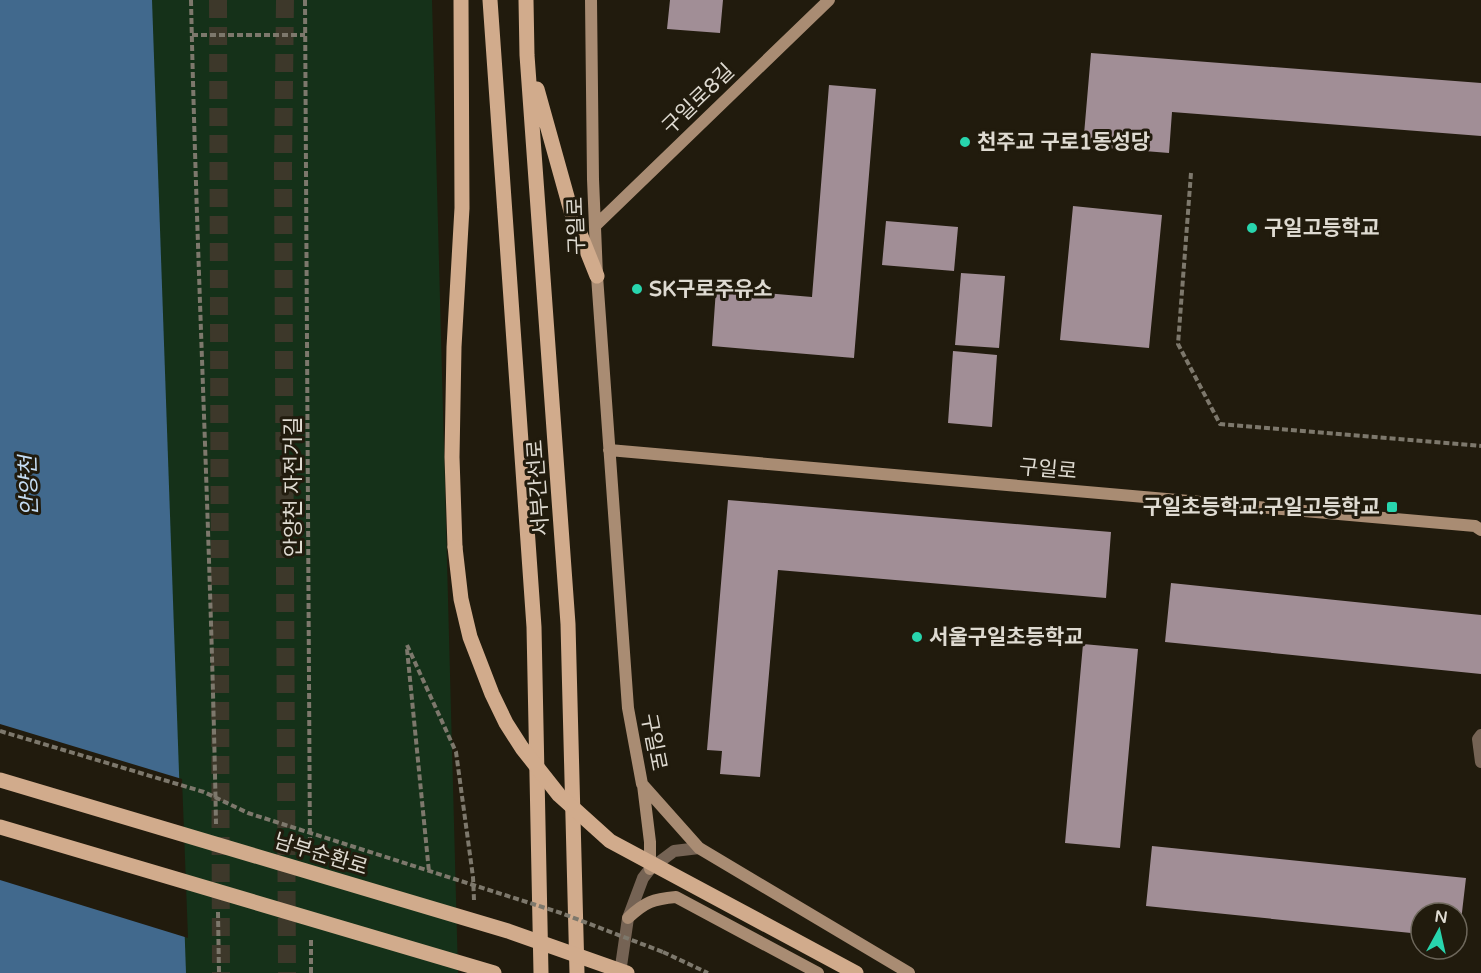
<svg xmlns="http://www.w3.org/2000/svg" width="1481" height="973" viewBox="0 0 1481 973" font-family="'Varela Round','Noto Sans KR',sans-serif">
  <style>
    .green { fill: #153119 }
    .water { fill: #41698d }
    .pier { fill: #211b0d }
    .building { fill: #a18e96 }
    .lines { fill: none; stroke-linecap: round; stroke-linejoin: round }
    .highway-tunnel { stroke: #3d382a; stroke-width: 18; stroke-dasharray: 18 9; stroke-linecap: butt }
    .path { stroke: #7d786c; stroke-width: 4; stroke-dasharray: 6 3; stroke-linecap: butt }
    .lane { stroke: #756354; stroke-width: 12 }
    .street { stroke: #756354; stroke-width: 12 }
    .secondary { stroke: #a98c73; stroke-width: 12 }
    .primary { stroke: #d1ab8c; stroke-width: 15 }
    .path-bridge { stroke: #7d786c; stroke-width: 4; stroke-dasharray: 6 3; stroke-linecap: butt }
    .primary-bridge { stroke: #d1ab8c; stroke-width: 15 }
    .poi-dot { fill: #28d5ad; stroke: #211b0d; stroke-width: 2 }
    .labels { text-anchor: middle; stroke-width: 6; stroke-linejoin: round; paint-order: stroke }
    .street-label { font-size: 21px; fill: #dedad1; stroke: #211b0d }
    .poi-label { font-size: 21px; font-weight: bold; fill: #dedad1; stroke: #211b0d; text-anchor: start }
    .water-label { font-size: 22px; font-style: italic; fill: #c5ddf4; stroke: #211b0d }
  </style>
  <rect width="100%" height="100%" fill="#211b0d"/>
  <!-- green -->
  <path class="green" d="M0 0H432L458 973H0Z"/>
  <!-- water -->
  <path class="water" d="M0 0H152L186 973H0Z"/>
  <!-- pier -->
  <path class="pier" d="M0 724 182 779 188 938 0 880Z"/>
  <!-- building -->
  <path class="building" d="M670 0H723L720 33 667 29Z
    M1091 53 1481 83V136L1172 112 1169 153 1083 146Z
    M829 85 876 89 854 358 712 346 716 289 812 297Z
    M1073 206 1162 215 1149 348 1060 340Z
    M886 221 958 227 954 271 882 265Z
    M961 273 1005 276 999 348 955 345Z
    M953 351 997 355 992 427 948 423Z
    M728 500 1111 532 1106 598 778 570 760 777 720 774 722 751 707 750Z
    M1171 583 1481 615V674L1165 642Z
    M1083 644 1138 649 1120 848 1065 843Z
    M1152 846 1466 878 1459 938 1457 937V913H1421V934L1146 906Z"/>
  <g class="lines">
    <!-- highway-tunnel -->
    <path class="highway-tunnel" d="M218 0 221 973
      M285 0 283 167 287 973"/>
    <!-- path -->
    <path class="path" d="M191 0C197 275 211 549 216 824
      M305 0 310 851
      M192 35H305
      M1191 173 1178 344 1220 424 1481 446
      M407 645 456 752 473 877 474 900
      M407 649 429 872
      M218 912 219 973
      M311 940V973
      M663 952 708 973"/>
    <!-- lane -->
    <path class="lane" d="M1481 735 1478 739 1481 762"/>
    <!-- street -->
    <path class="street" d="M620 973 628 918 643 878 650 869 674 851 699 848"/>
    <!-- secondary -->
    <path class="secondary" d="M591 0 593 179 597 276 628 708 642 784 699 848 909 973
      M595 226 829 0
      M609 450 1475 526 1481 530
      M643 785 650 842V869
      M628 918C645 902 653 899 676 897L818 973"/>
    <!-- primary -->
    <path class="primary" d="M490 0 534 627 541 973
      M526 0 527 55 568 624 577 973
      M537 89 571 211 597 276
      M455 547 452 457 454 347 462 208 461 0"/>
    <!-- path-bridge -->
    <path class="path-bridge" d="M0 731 204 792 248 813 561 913 663 952"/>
    <!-- primary-bridge -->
    <path class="primary-bridge" d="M455 547 461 599 470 637 492 694 506 723 522 748 559 795 610 841 856 973
      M0 780 508 931 627 973
      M0 827 494 973"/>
  </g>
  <!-- markers -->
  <g class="poi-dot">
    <circle cx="965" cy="142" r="6"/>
    <circle cx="1252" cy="228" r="6"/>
    <circle cx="637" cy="289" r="6"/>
    <rect x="1386" y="501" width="12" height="12" rx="3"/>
    <circle cx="917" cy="637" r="6"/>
  </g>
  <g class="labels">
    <!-- street labels -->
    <g class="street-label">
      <text transform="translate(698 99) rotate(-44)" y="7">구일로8길</text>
      <text transform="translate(576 226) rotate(-92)" y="7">구일로</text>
      <text transform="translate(1048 469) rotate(5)" y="7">구일로</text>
      <text transform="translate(293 487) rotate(-90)" y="7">안양천 자전거길</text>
      <text transform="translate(538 488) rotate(-94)" y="7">서부간선로</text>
      <text transform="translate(654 742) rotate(79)" y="7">구일로</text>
      <text transform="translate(321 854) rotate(17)" y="7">남부순환로</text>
    </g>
    <!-- poi labels -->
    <g class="poi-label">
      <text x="977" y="149">천주교 구로1동성당</text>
      <text x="1264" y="235">구일고등학교</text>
      <text x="649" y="296">SK구로주유소</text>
      <text x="1380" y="514" text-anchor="end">구일초등학교.구일고등학교</text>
      <text x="929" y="644">서울구일초등학교</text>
    </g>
    <!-- water labels -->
    <g class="water-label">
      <text transform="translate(28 486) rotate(-92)" y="8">안양천</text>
    </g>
  </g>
  <!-- north arrow -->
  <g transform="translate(1439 931) rotate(8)"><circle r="28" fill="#211b0d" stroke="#6d675b" stroke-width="1.5"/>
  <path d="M0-4.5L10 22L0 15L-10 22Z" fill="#28d5ad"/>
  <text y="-9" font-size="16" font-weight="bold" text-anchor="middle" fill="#dedad1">N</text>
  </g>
</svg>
